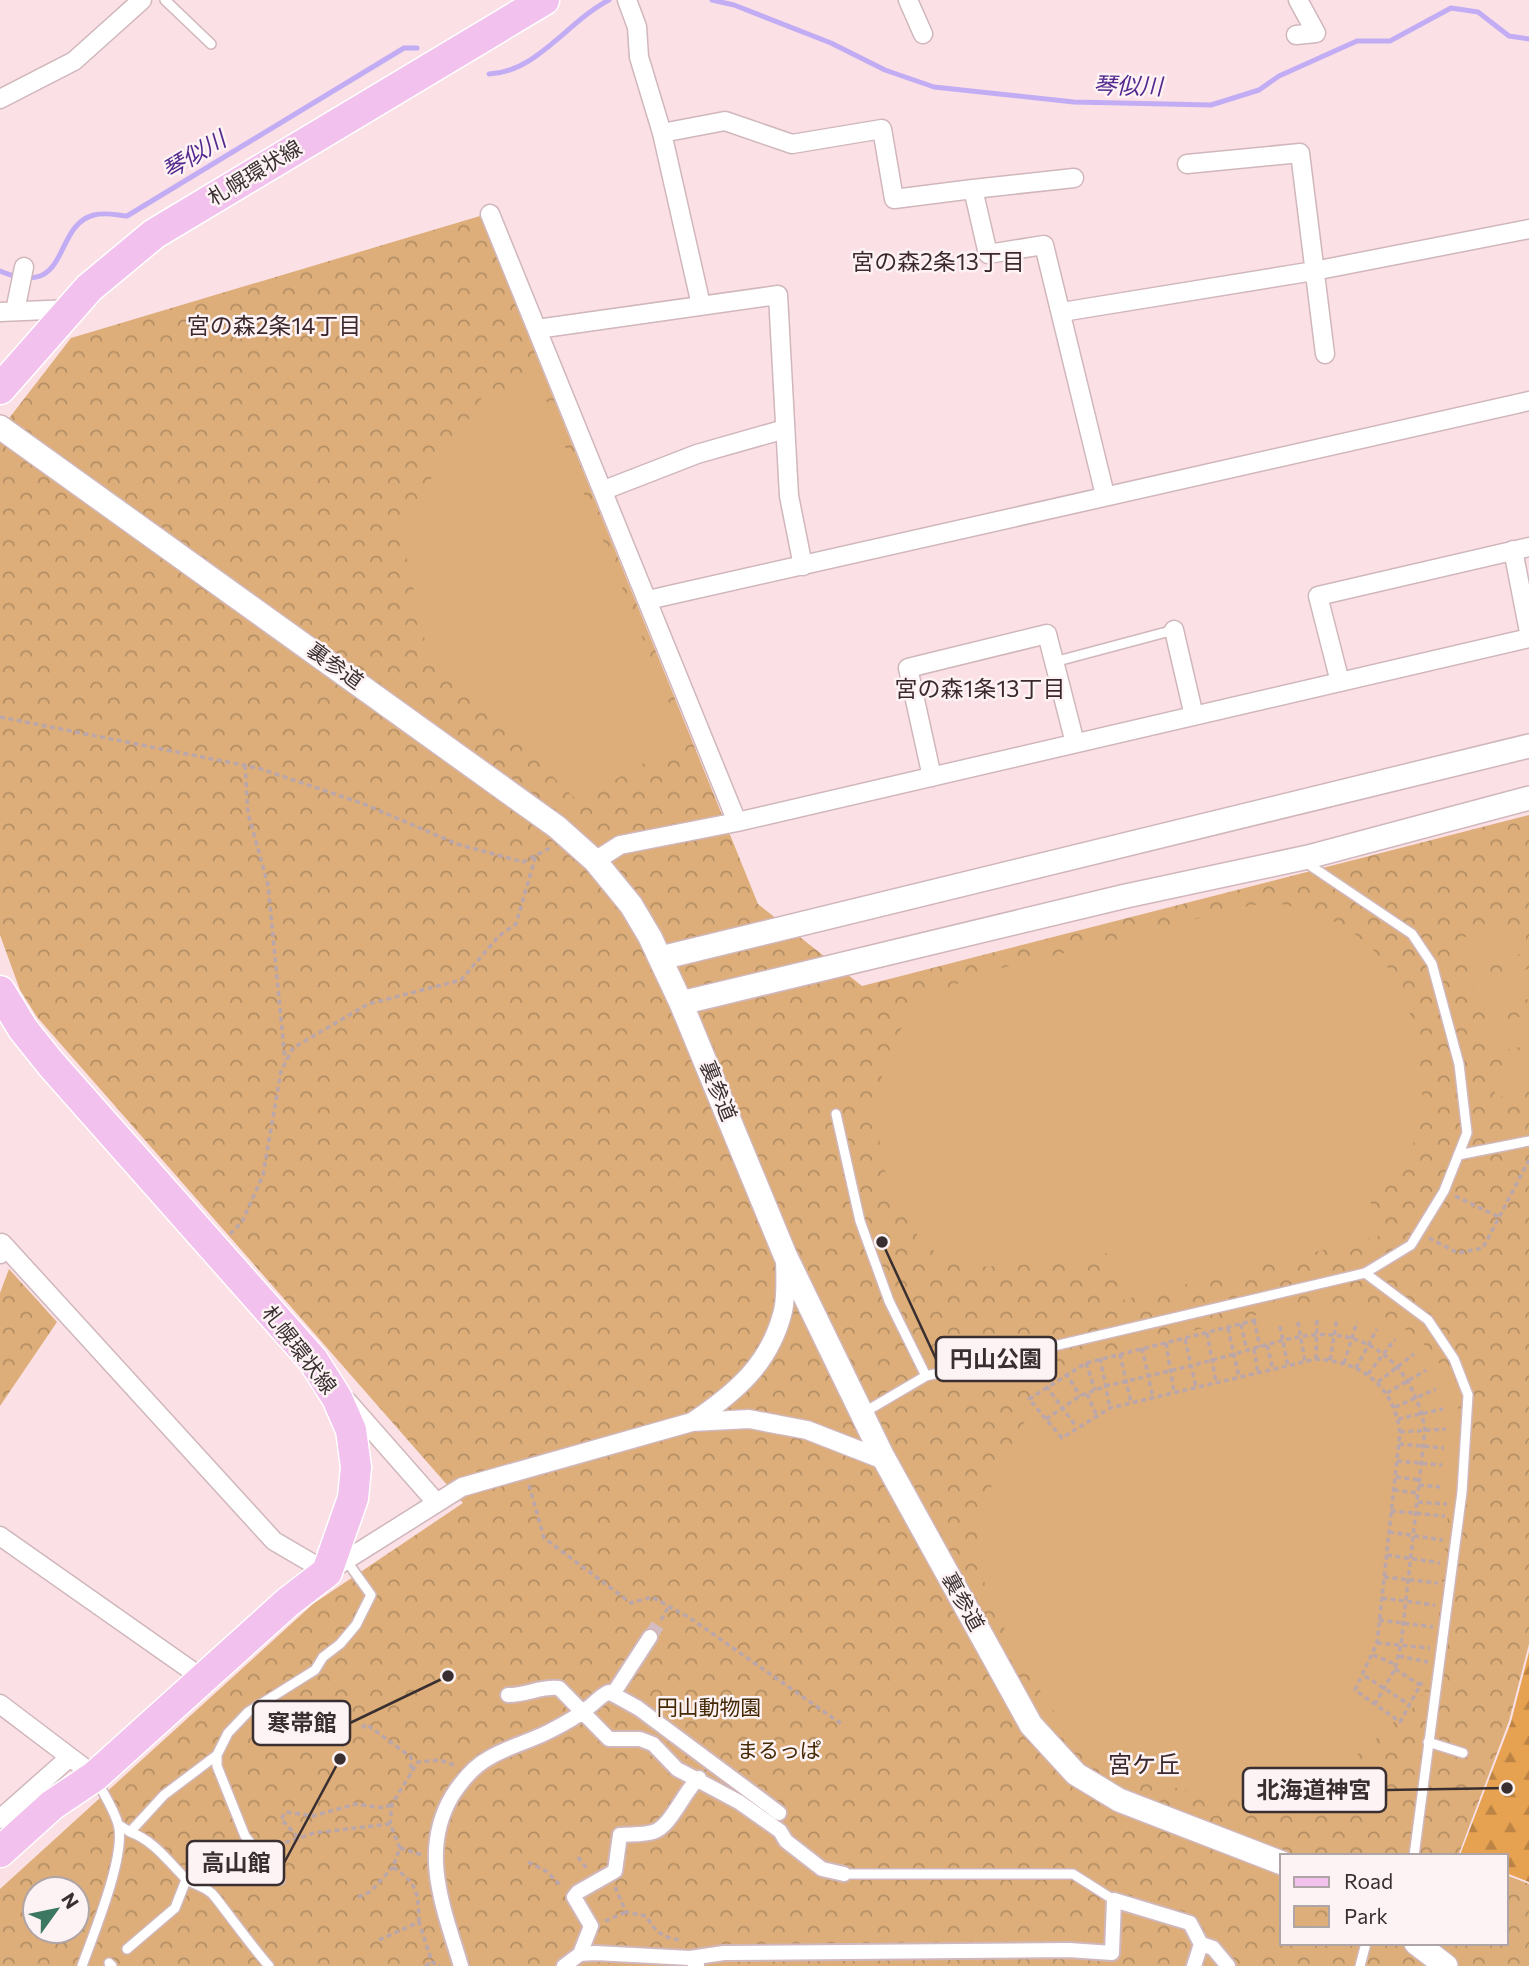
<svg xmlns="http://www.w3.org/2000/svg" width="1529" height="1966" viewBox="0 0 1529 1966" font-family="Commissioner,'Noto Sans JP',sans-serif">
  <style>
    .forest { fill: url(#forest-firs) }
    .park { fill: url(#park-crowns); fill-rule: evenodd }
    .garden { fill: #ddae79 }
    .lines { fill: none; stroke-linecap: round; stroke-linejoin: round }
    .stream { stroke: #c2adf4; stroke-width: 5 }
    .pedestrian-tunnel { stroke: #d4bdc2; stroke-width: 14; stroke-dasharray: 14 7; stroke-linecap: butt }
    .service-casing { stroke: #d0b7bc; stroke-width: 12 }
    .pedestrian-casing { stroke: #d0b7bc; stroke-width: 18 }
    .minor-casing { stroke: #d0b7bc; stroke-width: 21 }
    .tertiary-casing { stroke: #d0b7bc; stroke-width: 26 }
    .primary-casing { stroke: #fff; stroke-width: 33 }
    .path { stroke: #bba6aa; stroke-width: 3.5; stroke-dasharray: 5 3.5; stroke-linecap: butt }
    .service { stroke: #fff; stroke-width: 9 }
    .pedestrian { stroke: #fff; stroke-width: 14 }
    .minor { stroke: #fff; stroke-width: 18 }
    .tertiary { stroke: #fff; stroke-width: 23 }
    .primary { stroke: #f2c1ed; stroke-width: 30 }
    .labels { text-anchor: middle; stroke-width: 5; stroke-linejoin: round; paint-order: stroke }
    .street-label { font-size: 21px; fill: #392f31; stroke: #fdf2f4 }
    .park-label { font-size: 21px; fill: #442904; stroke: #fdf2f4 }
    .water-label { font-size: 23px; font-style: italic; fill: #53298e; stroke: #fdf2f4 }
    .neighbourhood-label { font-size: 23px; fill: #3c292d; stroke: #fdf2f4 }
    .quarter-label { font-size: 24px; fill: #3c292d; stroke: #fdf2f4 }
    .leader { fill: none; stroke: #392f31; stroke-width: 2.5 }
    .callout-dot { fill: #392f31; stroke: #fdf2f4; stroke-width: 2.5 }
    .callout { fill: #fdf2f4; stroke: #392f31; stroke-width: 2.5 }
    .callout-label { font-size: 23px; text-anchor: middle; font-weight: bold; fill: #392f31 }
  </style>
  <defs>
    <pattern id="forest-firs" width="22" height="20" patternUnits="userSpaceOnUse" patternTransform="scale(1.75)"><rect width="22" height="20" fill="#e6a251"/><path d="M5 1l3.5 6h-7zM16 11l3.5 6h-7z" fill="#bb8444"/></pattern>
    <pattern id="park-crowns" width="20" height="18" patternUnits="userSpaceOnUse" patternTransform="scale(1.75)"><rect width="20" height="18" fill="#ddae79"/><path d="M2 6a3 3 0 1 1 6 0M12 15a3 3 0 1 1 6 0" fill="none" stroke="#b48e64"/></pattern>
  </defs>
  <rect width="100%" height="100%" fill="#fbe0e6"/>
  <!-- forest -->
  <path class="forest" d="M1529 1652V1882L1506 1873V1856L1460 1855 1511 1722Z"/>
  <!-- park -->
  <path class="park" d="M480 216 758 904 862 986 1529 815V1644L1509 1721 1458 1856H1282V1943H1506V1875L1529 1884V1966H0V1889L313 1604 463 1503 37 1017 20 990 0 935V430L71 338ZM35 1889H77V1931H35Z
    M9 1269 57 1322 0 1406V1293Z"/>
  <!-- garden -->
  <path class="garden" d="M537 378 684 740 578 801 428 655 400 528 483 396Z
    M1281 904C1373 921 1414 983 1421 1072 1424 1103 1421 1139 1402 1165 1395 1174 1377 1181 1367 1188L1379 1236 1123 1300 1110 1253C1078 1258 974 1276 947 1260 869 1214 851 1062 924 1004 966 971 1021 964 1072 951 1132 935 1192 920 1252 905Z
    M1523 924 1529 952 1467 967 1460 938Z
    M1529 969V999L1478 1010 1472 981Z
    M1529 1015V1045L1487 1054 1481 1025Z
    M1529 1060V1090L1496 1098 1489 1068Z
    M1347 1302C1410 1321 1458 1360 1461 1431 1462 1450 1457 1471 1455 1490L1450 1491 1436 1648 1426 1689 1400 1726 1395 1721C1381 1734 1367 1749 1351 1759 1292 1797 1228 1801 1162 1785 1146 1781 1126 1777 1112 1768 1070 1741 1045 1701 1021 1658 1002 1625 979 1584 977 1545 975 1508 1013 1439 1033 1409L1026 1399 1063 1371 1099 1354 1255 1315 1313 1303Z"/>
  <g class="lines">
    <!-- stream -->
    <path class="stream" d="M712 0 734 5 831 43 885 70 934 87 1074 102 1211 105 1259 90 1279 76 1357 41H1390L1451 8 1478 12 1509 36 1529 39
      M489 74C537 72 568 21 609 0
      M0 271C72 301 51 226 94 215 106 212 116 215 127 216L404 48H417"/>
    <!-- pedestrian-tunnel -->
    <path class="pedestrian-tunnel" d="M650 1637 661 1620"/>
    <defs>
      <path id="service" d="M165 0 211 44
        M1054 662 1174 630
        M836 1114 860 1221 889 1301 926 1376
        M1458 1155 1529 1141
        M1365 1273 1428 1320 1454 1359 1468 1395 1462 1492 1414 1856
        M863 1413 926 1376 1365 1273 1411 1245 1444 1191 1467 1133 1459 1064 1432 964 1412 934 1311 866 1308 858
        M1428 1742 1463 1753
        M217 1755V1766L245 1836 280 1880
        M119 1825 130 1832 164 1795 217 1755 228 1733 248 1712 315 1670 323 1657 340 1644 356 1625 371 1595 346 1560
        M130 1832C154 1841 166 1859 184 1877 192 1886 206 1885 215 1897 233 1920 250 1944 269 1966
        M844 1874H1073L1114 1900
        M127 1949 175 1908 186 1880
        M109 1963 112 1966
        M82 1966C93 1935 127 1854 118 1824 114 1809 103 1793 96 1779
        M1360 1966 1366 1943"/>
      <path id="pedestrian" d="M613 1694 650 1637
        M508 1695C529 1695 539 1686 559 1688L609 1739H640L653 1744 677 1769 739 1802 780 1831 786 1841 822 1869 844 1874
        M580 1954 591 1926 574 1897 578 1892 615 1871 620 1835C631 1834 643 1835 653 1832 671 1827 683 1792 699 1778
        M690 1958 724 1953 1069 1950 1112 1953 1114 1900 1190 1923 1201 1944 1213 1948 1228 1966
        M461 1966C444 1909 419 1852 452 1796 461 1782 474 1766 489 1758 507 1747 528 1742 548 1732 562 1725 577 1717 589 1707 597 1701 600 1696 609 1692L638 1708 779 1813
        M564 1966 580 1954 595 1953 690 1958 697 1964
        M1194 1966 1201 1944"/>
      <path id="minor" d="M627 0 637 27 639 57 662 133 701 305
        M908 0 923 34
        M1296 35 1316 33 1298 0
        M0 99 74 61 142 0
        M662 133 725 121 792 144 882 129 894 199 973 189 988 254 1044 245 1105 495
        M1187 164 1300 153 1325 354
        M973 189 1074 178
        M490 214 737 822
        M15 311 24 267
        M0 312 71 309
        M1062 312 1314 271 1529 229
        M537 329 778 295 789 496 803 566
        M612 487 697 454 785 429
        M1513 550 1529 632
        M648 600 1529 401
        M1174 630 1194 716
        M1340 682 1318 596 1529 547
        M932 777 908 668 1047 634 1075 743
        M595 861 620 845 737 822 1529 638
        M0 1254 2 1243 274 1541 327 1572 462 1487 692 1422 749 1419 807 1430 884 1460
        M347 1401 435 1501
        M692 1422C735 1393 770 1364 783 1311 787 1294 785 1273 785 1256
        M0 1536 205 1680
        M0 1704 70 1757
        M0 1819 70 1757 95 1776"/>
      <path id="tertiary" d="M0 427 557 827 595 861 631 905 650 937 681 1003 785 1255 882 1455 1031 1725 1076 1774 1119 1800 1282 1863
        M661 958 1529 746
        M681 1003 1126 896 1308 857 1529 798
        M1416 1943 1446 1966"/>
      <path id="primary" d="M0 389 89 288 154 234 544 0
        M0 991 23 1029 51 1064 313 1360 337 1398 351 1430 356 1467 353 1498 327 1572 288 1602 95 1776 52 1805 0 1852"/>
    </defs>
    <!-- service casing -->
    <use href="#service" class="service-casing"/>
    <!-- pedestrian casing -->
    <use href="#pedestrian" class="pedestrian-casing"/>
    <!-- minor casing -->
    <use href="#minor" class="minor-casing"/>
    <!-- tertiary casing -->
    <use href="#tertiary" class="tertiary-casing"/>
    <!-- primary casing -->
    <use href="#primary" class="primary-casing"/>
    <!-- path -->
    <path class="path" d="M0 717 258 768 364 804 457 844 523 862 550 848
      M245 765 248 813 268 885 285 1060
      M1455 1196 1499 1217
      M230 1234 242 1222 263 1175 281 1071 293 1048 368 1004 461 980 499 936 516 924 536 855
      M1429 1238 1458 1253 1483 1248 1529 1160
      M1254 1320 1260 1347
      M1256 1320 1086 1363 1029 1399 1062 1438 1110 1408 1316 1359C1362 1362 1393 1385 1400 1432L1377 1643 1355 1690 1400 1722 1422 1682
      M1298 1322 1305 1362
      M1241 1324 1247 1351
      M1280 1326 1288 1366
      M1228 1328 1239 1377
      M1207 1333 1216 1382
      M1185 1339 1196 1387
      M1166 1343 1174 1392
      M1267 1345 1273 1370
      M1142 1348 1153 1398
      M1254 1349 1258 1373
      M1120 1354 1131 1403
      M1100 1358 1110 1408
      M1316 1359 1317 1318
      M1330 1360 1337 1318
      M1086 1363 1095 1390
      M1344 1363 1357 1322
      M1356 1368 1377 1329
      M1066 1373 1080 1396
      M1368 1374 1395 1339
      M1378 1382 1414 1354
      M1046 1386 1076 1426
      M1387 1393 1426 1370
      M1087 1394 1096 1414
      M1395 1407 1436 1389
      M1046 1419 1080 1396 1106 1386C1143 1377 1180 1369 1216 1359 1244 1352 1271 1342 1299 1337 1367 1324 1414 1365 1425 1430L1401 1644 1395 1669 1375 1704
      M1398 1419 1443 1409
      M1400 1432 1446 1429
      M1399 1444 1444 1448
      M1397 1461 1442 1465
      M1396 1477 1420 1480
      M529 1485 544 1538 631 1603 652 1597 690 1618 843 1725
      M1419 1485 1440 1487
      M1394 1490 1418 1493
      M1418 1502 1447 1504
      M1391 1511 1445 1516
      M1389 1532 1443 1540
      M1387 1555 1440 1563
      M1384 1577 1438 1583
      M1382 1598 1435 1605
      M661 1620 668 1608
      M1379 1620 1433 1627
      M1377 1643 1430 1648
      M1373 1655 1397 1665
      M1399 1656 1428 1662
      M1395 1669 1420 1685
      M1365 1676 1410 1705
      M362 1728 366 1724 411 1757V1773
      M298 1837 281 1819 286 1812 313 1816 356 1804 384 1808 392 1804
      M269 1848 314 1833 390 1824
      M400 1848 390 1824 392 1804 418 1762 440 1760 456 1766
      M578 1857 588 1870
      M528 1862 546 1871 562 1887
      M615 1887 626 1912 646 1916C655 1931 662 1938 681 1940
      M358 1897 370 1892 393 1867
      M605 1921 626 1912
      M419 1922C418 1893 419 1885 393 1867L400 1848 422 1855
      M379 1940 419 1922 432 1962 440 1966
      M425 1966 432 1962"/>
    <!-- service -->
    <use href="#service" class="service"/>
    <!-- pedestrian -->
    <use href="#pedestrian" class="pedestrian"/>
    <!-- minor -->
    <use href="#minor" class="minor"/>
    <!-- tertiary -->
    <use href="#tertiary" class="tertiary"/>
    <!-- primary -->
    <use href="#primary" class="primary"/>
  </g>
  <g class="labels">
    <!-- street labels -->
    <g class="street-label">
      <text transform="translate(255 173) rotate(-31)" y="7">札幌環状線</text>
      <text transform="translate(335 666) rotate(36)" y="7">裏参道</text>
      <text transform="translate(718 1091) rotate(68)" y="7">裏参道</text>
      <text transform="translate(299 1350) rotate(52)" y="7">札幌環状線</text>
      <text transform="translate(963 1602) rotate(61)" y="7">裏参道</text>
    </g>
    <!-- park labels -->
    <g class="park-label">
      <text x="709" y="1715">円山動物園</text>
      <text x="779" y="1758">まるっぱ</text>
    </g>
    <!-- water labels -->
    <g class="water-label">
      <text transform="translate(1128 86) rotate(1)" y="8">琴似川</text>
      <text transform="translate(194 155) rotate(-31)" y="8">琴似川</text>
    </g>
    <!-- neighbourhood labels -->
    <g class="neighbourhood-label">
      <text x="938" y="270">宮の森2条13丁目</text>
      <text x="274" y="334">宮の森2条14丁目</text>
      <text x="980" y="697">宮の森1条13丁目</text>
    </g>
    <!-- quarter labels -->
    <g class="quarter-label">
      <text x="1144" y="1773">宮ケ丘</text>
    </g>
  </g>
  <!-- callouts -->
  <path class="leader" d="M882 1242L936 1359M448 1676L350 1723M1507 1788L1386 1790M340 1759L284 1863"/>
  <g class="callout-dot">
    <circle cx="882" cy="1242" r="7"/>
    <circle cx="448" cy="1676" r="7"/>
    <circle cx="1507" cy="1788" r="7"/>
    <circle cx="340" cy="1759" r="7"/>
  </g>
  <g class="callout">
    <rect x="936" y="1337" width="120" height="44" rx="7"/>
    <rect x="253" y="1701" width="97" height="44" rx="7"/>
    <rect x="1243" y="1768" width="143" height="44" rx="7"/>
    <rect x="187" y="1841" width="97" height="44" rx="7"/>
  </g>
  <g class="callout-label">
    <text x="996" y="1367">円山公園</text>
    <text x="302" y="1731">寒帯館</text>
    <text x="1314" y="1798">北海道神宮</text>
    <text x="236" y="1871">高山館</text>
  </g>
  <!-- legend -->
  <rect x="1280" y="1854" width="228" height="91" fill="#fdf2f4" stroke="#afa4a6" stroke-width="2"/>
  <rect x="1294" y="1877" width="35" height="10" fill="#f2c1ed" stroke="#afa4a6" stroke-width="2"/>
  <text x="1344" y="1889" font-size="21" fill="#392f31">Road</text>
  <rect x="1294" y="1906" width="35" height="21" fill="url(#park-crowns)" stroke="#afa4a6" stroke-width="2"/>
  <text x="1344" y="1924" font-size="21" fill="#392f31">Park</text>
  <!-- north arrow -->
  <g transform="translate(56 1910) rotate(57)"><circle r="33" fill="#fdf2f4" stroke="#afa4a6" stroke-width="2"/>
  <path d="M0-5L12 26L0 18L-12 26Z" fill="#3c7761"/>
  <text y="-10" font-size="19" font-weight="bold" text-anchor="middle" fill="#392f31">N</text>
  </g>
</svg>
